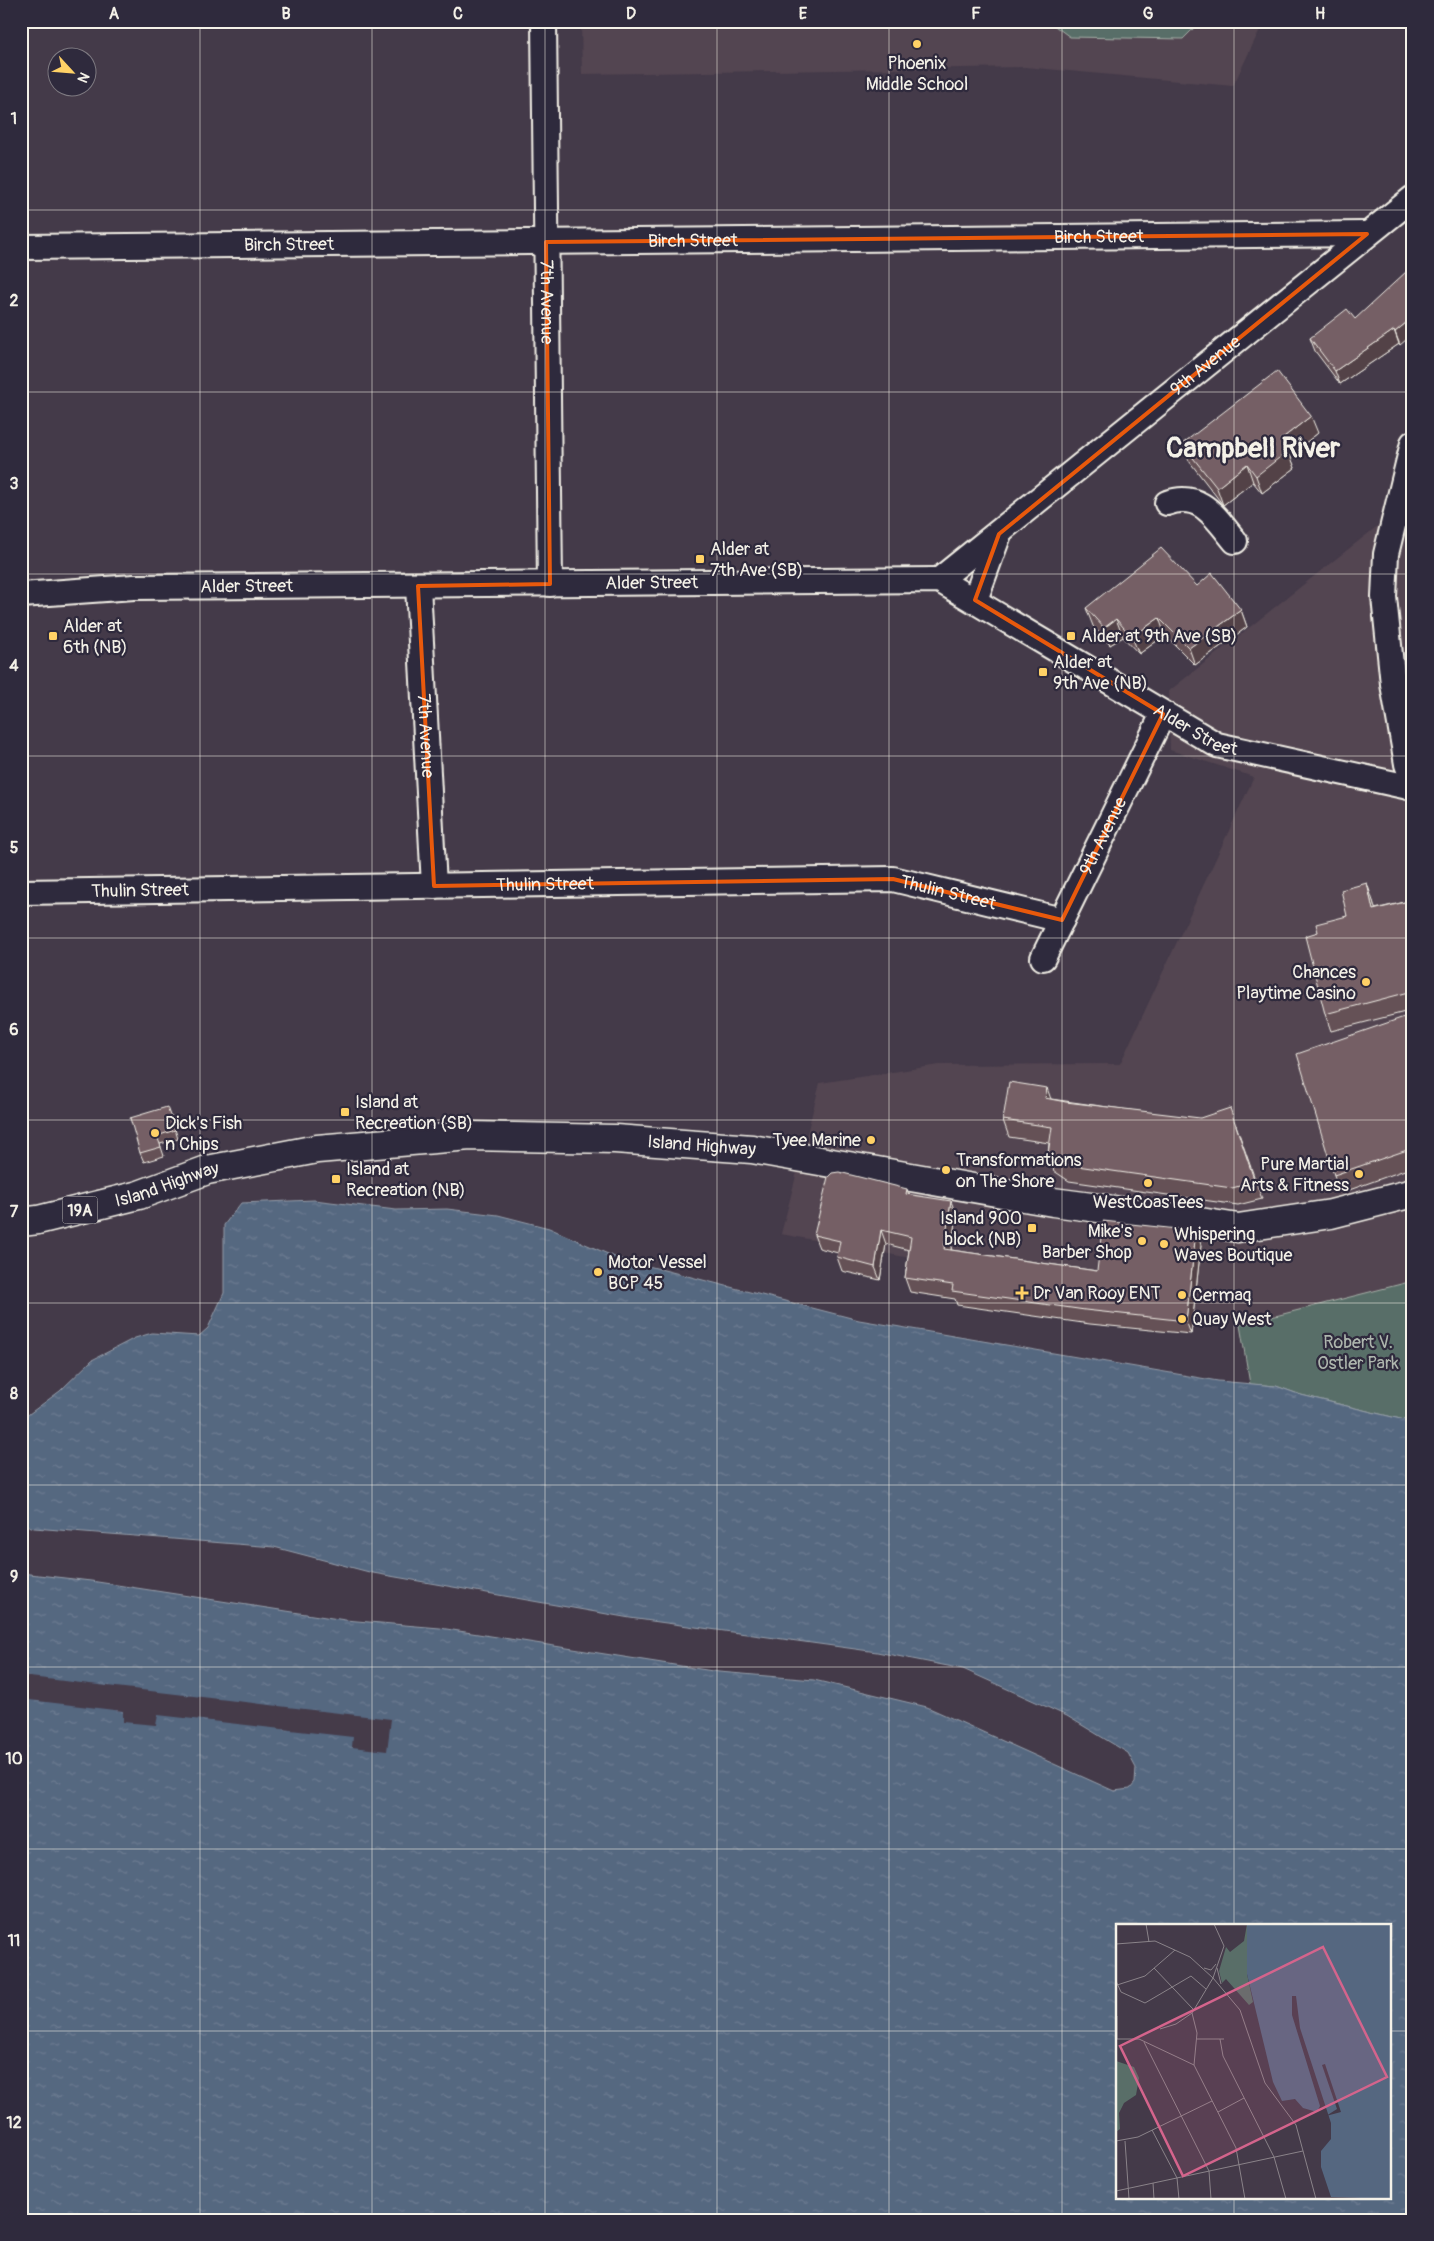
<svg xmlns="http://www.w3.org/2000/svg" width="1434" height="2241" viewBox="0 0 1434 2241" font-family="Pangolin,sans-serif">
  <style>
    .built { fill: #534551 }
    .green { fill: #596e68; stroke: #a6b0a8 }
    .water { fill: url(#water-ripples); stroke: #959eaa; fill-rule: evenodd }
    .pier { fill: #443a49 }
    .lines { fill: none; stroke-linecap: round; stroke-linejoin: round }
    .minor-casing { stroke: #f4f1e8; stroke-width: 28 }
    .major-casing { stroke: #f4f1e8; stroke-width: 31 }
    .minor { stroke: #2f2a3d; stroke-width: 24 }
    .major { stroke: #2f2a3d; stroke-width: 28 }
    .wall { fill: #655157; stroke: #f4f1e8 }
    .shaded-wall { fill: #524247; stroke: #f4f1e8 }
    .building { fill: #755e65; stroke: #f4f1e8 }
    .marked { fill: none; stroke: #e8590c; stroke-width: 4; stroke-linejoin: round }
    .grid { fill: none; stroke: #f4f1e8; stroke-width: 1; stroke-opacity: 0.55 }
    .poi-dot { fill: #ffd166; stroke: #2f2a3d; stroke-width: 2 }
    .labels { text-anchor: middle; stroke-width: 4.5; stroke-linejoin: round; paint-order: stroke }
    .shield { fill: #2f2a3d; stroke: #b9b5b5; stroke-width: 1 }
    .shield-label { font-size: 16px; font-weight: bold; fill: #f4f1e8 }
    .poi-label { font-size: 18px; fill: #f4f1e8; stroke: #2f2a3d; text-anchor: start }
    .street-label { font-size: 18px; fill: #f4f1e8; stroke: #2f2a3d }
    .park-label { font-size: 18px; fill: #aeb6ae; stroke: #2f2a3d }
    .town-label { font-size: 28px; font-weight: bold; fill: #f4f1e8; stroke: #2f2a3d }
    .inset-road { fill: none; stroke: #8a8389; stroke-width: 1 }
    .view { fill: #d4648c; fill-opacity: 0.15; stroke: #d4648c; stroke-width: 2.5 }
    .inset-edge { fill: none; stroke: #f4f1e8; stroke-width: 2.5 }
    .neatline { fill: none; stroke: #f4f1e8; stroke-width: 2 }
    .grid-label { font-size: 16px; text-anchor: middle; font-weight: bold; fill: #f4f1e8 }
  </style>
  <defs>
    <pattern id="water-ripples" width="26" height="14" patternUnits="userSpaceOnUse" patternTransform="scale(1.25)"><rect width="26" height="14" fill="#556780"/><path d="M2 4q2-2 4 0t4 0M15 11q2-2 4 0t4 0" fill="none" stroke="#6e7d92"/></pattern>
  </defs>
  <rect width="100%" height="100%" fill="#443a49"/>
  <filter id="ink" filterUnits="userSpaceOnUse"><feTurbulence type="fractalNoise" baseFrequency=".02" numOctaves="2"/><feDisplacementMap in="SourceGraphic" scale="10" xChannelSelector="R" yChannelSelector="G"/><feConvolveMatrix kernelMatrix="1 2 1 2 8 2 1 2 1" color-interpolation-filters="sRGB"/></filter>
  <g filter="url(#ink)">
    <!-- built -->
    <path class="built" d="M581 21H1264L1233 86 1025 67 582 74Z
      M1413 498V1312L1337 1337 781 1234 820 1083 939 1065 1120 1064 1254 777 1170 750 1169 691Z"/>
    <!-- green -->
    <path class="green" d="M1048 21H1201L1183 39 1070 37Z
      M1413 1281V1422L1301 1395 1276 1386 1250 1384 1240 1325Z"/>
    <!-- water -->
    <path class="water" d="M314 1200 396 1210 447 1209 498 1215 549 1228 617 1258 859 1320 1218 1381 1276 1386 1301 1395 1413 1422V2220H21V1573L91 1581 345 1620 440 1628 719 1672 814 1680 927 1707 1114 1791 1130 1789 1135 1783 1136 1768 1128 1753 1067 1716 963 1669 877 1652 630 1618 373 1573 274 1547 34 1528 21 1523V1420L60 1391 92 1360 135 1338 152 1333 199 1336 208 1328 224 1293V1225L241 1203ZM1118 1925H1390V2197H1118Z"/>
    <!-- pier -->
    <path class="pier" d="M21 1676 391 1719 387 1751 352 1747 353 1737 158 1715 156 1725 123 1722V1711L21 1699Z"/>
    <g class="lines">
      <defs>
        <g id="minor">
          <path id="s1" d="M544 21 550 584"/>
          <path id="s2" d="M21 247 1367 234"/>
          <path d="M1413 443 1386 554 1384 597 1393 684 1407 764 1413 781"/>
          <path d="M1167 503C1201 491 1215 517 1235 541"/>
          <path id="s3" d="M939 580 1413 198"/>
          <path id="s4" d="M418 586 434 886"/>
          <path id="s5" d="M21 595 134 587 939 580 1217 745 1413 788"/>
          <path d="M975 600 999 534"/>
          <path id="s6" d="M21 892 893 879 1062 920"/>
          <path id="s7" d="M1043 958 1163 714"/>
        </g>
        <g id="major">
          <path id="s8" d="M21 1222 38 1220 139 1195 207 1170 317 1149 470 1136 615 1139 752 1149 1053 1202 1175 1218 1238 1228 1331 1214 1413 1193"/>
        </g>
      </defs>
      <!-- minor casing -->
      <use href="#minor" class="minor-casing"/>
      <!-- major casing -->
      <use href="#major" class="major-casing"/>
      <!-- minor -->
      <use href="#minor" class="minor"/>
      <!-- major -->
      <use href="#major" class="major"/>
    </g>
    <!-- wall -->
    <path class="wall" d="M1413 278 1400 345 1399 344 1340 384 1315 351 1310 338 1355 319Z
      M1318 433 1290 455 1295 468 1262 493 1253 482 1223 505 1189 461 1182 444Z
      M1197 586 1241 610 1247 627 1195 665 1165 635 1139 654 1123 637 1110 645 1093 626 1086 608Z
      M1413 900V1010L1331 1031 1325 1014 1318 932 1373 901 1375 909Z
      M1413 1014V1167L1341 1193 1334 1175Z
      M1051 1099 1236 1125 1262 1199 1238 1205 1069 1181 1054 1171 1048 1154 1049 1143 1009 1137 1003 1120Z
      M171 1116 178 1139 160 1144 164 1156 144 1162 140 1153Z
      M907 1189 909 1195 956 1215 951 1250 1097 1271 1201 1245 1191 1334 1090 1324 957 1305 955 1299 910 1292 905 1278 909 1250 886 1244 880 1280 842 1271 837 1257 838 1253 819 1248 814 1235Z"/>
    <!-- shaded-wall -->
    <path class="shaded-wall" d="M1413 317V334L1400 345 1395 332Z
      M1394 330 1399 344 1340 384 1335 371Z
      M1311 416 1318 433 1290 455 1295 468 1262 493 1256 476 1280 440Z
      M1247 464 1253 482 1223 505 1217 488Z
      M1241 610 1247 627 1195 665 1189 648Z
      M1159 618 1165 635 1139 654 1132 637Z
      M1116 619 1123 637 1110 645 1104 628Z
      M1367 883 1373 901 1380 927 1373 910Z
      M1047 1088 1053 1105 1045 1098Z
      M951 1201 956 1215 949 1263 944 1249Z
      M881 1230 886 1244 880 1280 875 1267Z
      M1196 1231 1201 1245 1191 1334 1186 1321Z"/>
    <!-- building -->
    <path class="building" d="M1407 271 1413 278V317L1395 332 1394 330 1335 371 1310 338 1347 309 1355 319Z
      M1277 371 1311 416 1280 440 1288 451 1256 476 1247 464 1217 488 1182 444Z
      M1161 548 1197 586 1212 573 1241 610 1189 648 1159 618 1132 637 1116 619 1104 628 1086 608Z
      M1367 883 1373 910 1413 900V991L1325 1014 1305 936 1318 932 1316 924 1347 916 1341 890Z
      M1413 1014V1148L1334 1175 1297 1054Z
      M1009 1082 1047 1088 1045 1098 1066 1102 1200 1118 1230 1108 1255 1182 1232 1188 1063 1164 1048 1154 1052 1127 1003 1120Z
      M167 1107 175 1130 157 1136 161 1147 140 1153 130 1118Z
      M839 1172 907 1189 906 1194 951 1201 944 1249 1097 1271 1103 1221 1196 1231 1186 1321 1085 1310 952 1291 953 1285 905 1278 911 1237 881 1230 875 1267 837 1257 840 1241 814 1235 828 1177 832 1173Z"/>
  </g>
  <!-- marked area -->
  <path class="marked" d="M1367 234 999 534 975 600 1163 714 1062 920 893 879 434 886 418 586 550 584 546 242Z"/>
  <!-- grid -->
  <path class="grid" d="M200 21V2220M372 21V2220M545 21V2220M717 21V2220M889 21V2220M1062 21V2220M1234 21V1925M21 210H1413M21 392H1413M21 574H1413M21 756H1413M21 938H1413M21 1120H1413M21 1303H1413M21 1485H1413M21 1667H1413M21 1849H1413M21 2031H1118M1390 2031H1413M1234 2197V2220"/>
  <!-- markers -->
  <g class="poi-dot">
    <circle cx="917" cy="44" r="5"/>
    <rect x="695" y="554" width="10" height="10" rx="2.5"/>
    <rect x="48" y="631" width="10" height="10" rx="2.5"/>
    <rect x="1066" y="631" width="10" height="10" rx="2.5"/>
    <rect x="1038" y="667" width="10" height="10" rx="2.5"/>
    <circle cx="1366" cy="982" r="5"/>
    <rect x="340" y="1107" width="10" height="10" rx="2.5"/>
    <circle cx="155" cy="1133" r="5"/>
    <circle cx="871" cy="1140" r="5"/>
    <circle cx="946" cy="1170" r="5"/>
    <circle cx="1359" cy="1174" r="5"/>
    <rect x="331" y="1174" width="10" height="10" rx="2.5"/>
    <circle cx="1148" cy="1183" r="5"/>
    <rect x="1027" y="1223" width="10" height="10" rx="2.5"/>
    <circle cx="1142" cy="1241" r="5"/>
    <circle cx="1164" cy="1244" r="5"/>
    <circle cx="598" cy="1272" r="5"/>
    <path d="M1019.5 1285.5h5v5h5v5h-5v5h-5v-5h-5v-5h5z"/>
    <circle cx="1182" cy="1295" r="5"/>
    <circle cx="1182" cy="1319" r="5"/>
  </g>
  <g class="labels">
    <!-- shield labels -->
    <rect class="shield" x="62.5" y="1196.5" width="35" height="27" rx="4"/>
    <g class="shield-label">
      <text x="80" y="1216">19A</text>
    </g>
    <!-- poi labels -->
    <g class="poi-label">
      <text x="917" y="69" text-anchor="middle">Phoenix<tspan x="917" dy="21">Middle School</tspan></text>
      <text x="710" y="555">Alder at<tspan x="710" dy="21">7th Ave (SB)</tspan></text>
      <text x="63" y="632">Alder at<tspan x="63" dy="21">6th (NB)</tspan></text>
      <text x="1081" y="642">Alder at 9th Ave (SB)</text>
      <text x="1053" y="668">Alder at<tspan x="1053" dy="21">9th Ave (NB)</tspan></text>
      <text x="1356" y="978" text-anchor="end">Chances<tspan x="1356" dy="21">Playtime Casino</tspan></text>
      <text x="355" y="1108">Island at<tspan x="355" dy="21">Recreation (SB)</tspan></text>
      <text x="165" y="1129">Dick's Fish<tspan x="165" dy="21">n Chips</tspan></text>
      <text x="861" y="1146" text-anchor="end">Tyee Marine</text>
      <text x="956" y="1166">Transformations<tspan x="956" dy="21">on The Shore</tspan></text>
      <text x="1349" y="1170" text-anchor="end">Pure Martial<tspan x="1349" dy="21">Arts &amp; Fitness</tspan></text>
      <text x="346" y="1175">Island at<tspan x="346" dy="21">Recreation (NB)</tspan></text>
      <text x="1148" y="1208" text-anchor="middle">WestCoasTees</text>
      <text x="1022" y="1224" text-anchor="end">Island 900<tspan x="1022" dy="21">block (NB)</tspan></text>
      <text x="1132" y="1237" text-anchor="end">Mike's<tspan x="1132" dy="21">Barber Shop</tspan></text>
      <text x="1174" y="1240">Whispering<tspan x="1174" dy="21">Waves Boutique</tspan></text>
      <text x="608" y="1268">Motor Vessel<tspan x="608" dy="21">BCP 45</tspan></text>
      <text x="1033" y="1299">Dr Van Rooy ENT</text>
      <text x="1192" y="1301">Cermaq</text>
      <text x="1192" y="1325">Quay West</text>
    </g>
    <!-- street labels -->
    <g class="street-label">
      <text dy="6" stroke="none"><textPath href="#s2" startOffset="1078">Birch Street</textPath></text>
      <text dy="6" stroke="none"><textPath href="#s2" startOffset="672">Birch Street</textPath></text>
      <text dy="6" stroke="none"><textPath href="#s2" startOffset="268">Birch Street</textPath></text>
      <text dy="6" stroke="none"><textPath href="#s1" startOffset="281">7th Avenue</textPath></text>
      <text dy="6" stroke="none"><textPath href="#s3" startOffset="342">9th Avenue</textPath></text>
      <text dy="6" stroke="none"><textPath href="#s5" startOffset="631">Alder Street</textPath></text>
      <text dy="6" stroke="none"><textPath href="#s5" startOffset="226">Alder Street</textPath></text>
      <text dy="6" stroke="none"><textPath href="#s5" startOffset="1216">Alder Street</textPath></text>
      <text dy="6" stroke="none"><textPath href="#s4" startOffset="150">7th Avenue</textPath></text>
      <text dy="6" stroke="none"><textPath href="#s7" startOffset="136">9th Avenue</textPath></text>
      <text dy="6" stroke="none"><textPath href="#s6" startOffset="524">Thulin Street</textPath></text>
      <text dy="6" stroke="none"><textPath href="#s6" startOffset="119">Thulin Street</textPath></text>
      <text dy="6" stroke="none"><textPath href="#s6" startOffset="929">Thulin Street</textPath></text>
      <text dy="6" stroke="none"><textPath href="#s8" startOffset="691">Island Highway</textPath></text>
      <text dy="6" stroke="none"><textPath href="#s8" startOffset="151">Island Highway</textPath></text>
    </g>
    <!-- park labels -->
    <g class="park-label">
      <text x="1358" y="1348">Robert V.<tspan x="1358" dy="21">Ostler Park</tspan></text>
    </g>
    <!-- town labels -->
    <g class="town-label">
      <text x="1253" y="457">Campbell River</text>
    </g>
  </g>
  <!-- overview -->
  <g transform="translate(1116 1924)">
    <rect width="275" height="275" fill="#443a49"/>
    <path d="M131 0V50L137 78 133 81 110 55 106 59 103 47 110 23 114 28 128 17ZM0 137 18 143 23 154 20 171 8 179 3 189 4 205 0 208Z" fill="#596e68"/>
    <path d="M131 0H275V275L215 273 205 243V227L215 215V199L184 104 180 72H176V91L204 182 201 188 187 184 179 175 166 177 157 158 131 50Z" fill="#556780"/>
    <path d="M209 140 225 188 210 192 221 185 206 141Z" fill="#443a49"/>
    <path class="inset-road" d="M30 0 33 18M98 0 108 22 97 54 124 86 149 159 180 201 200 275M0 20 39 17 74 33 97 54 76 89 60 100 44 105M38 44 77 85M88 44 95 46 100 40M101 44 105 60M0 57 5 68 29 79 75 52 90 65M1 61 29 52 59 26M76 89 81 109 78 141 120 224 129 275M1 92V115M0 115H23L78 141M81 115H108M104 115 107 132 158 233 170 275M28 118 93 247 95 275M102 188 128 174M36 206 61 254 63 275M0 217 22 213 96 177M9 217 13 275M37 259 38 275M0 267 187 227"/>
    <path class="view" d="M207 23 271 153 67 252 4 122Z"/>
    <rect width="275" height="275" class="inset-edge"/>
  </g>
  <!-- margin -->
  <rect width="1434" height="2241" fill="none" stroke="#2f2a3d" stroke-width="55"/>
  <!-- north arrow -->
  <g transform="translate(72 72) rotate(116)"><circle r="24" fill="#2f2a3d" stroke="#7e7a81"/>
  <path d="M0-4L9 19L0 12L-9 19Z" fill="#ffd166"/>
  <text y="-8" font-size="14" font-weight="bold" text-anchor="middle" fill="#f4f1e8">N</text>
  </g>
  <rect x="28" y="28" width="1378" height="2186" class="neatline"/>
  <g class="grid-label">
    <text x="114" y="19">A</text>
    <text x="286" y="19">B</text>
    <text x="458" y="19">C</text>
    <text x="631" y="19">D</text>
    <text x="803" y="19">E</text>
    <text x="976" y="19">F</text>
    <text x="1148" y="19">G</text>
    <text x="1320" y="19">H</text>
    <text x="14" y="124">1</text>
    <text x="14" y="306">2</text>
    <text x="14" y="489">3</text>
    <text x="14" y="671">4</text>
    <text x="14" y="853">5</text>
    <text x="14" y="1035">6</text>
    <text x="14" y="1217">7</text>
    <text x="14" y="1399">8</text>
    <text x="14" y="1582">9</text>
    <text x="14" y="1764">10</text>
    <text x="14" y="1946">11</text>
    <text x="14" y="2128">12</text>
  </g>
</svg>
